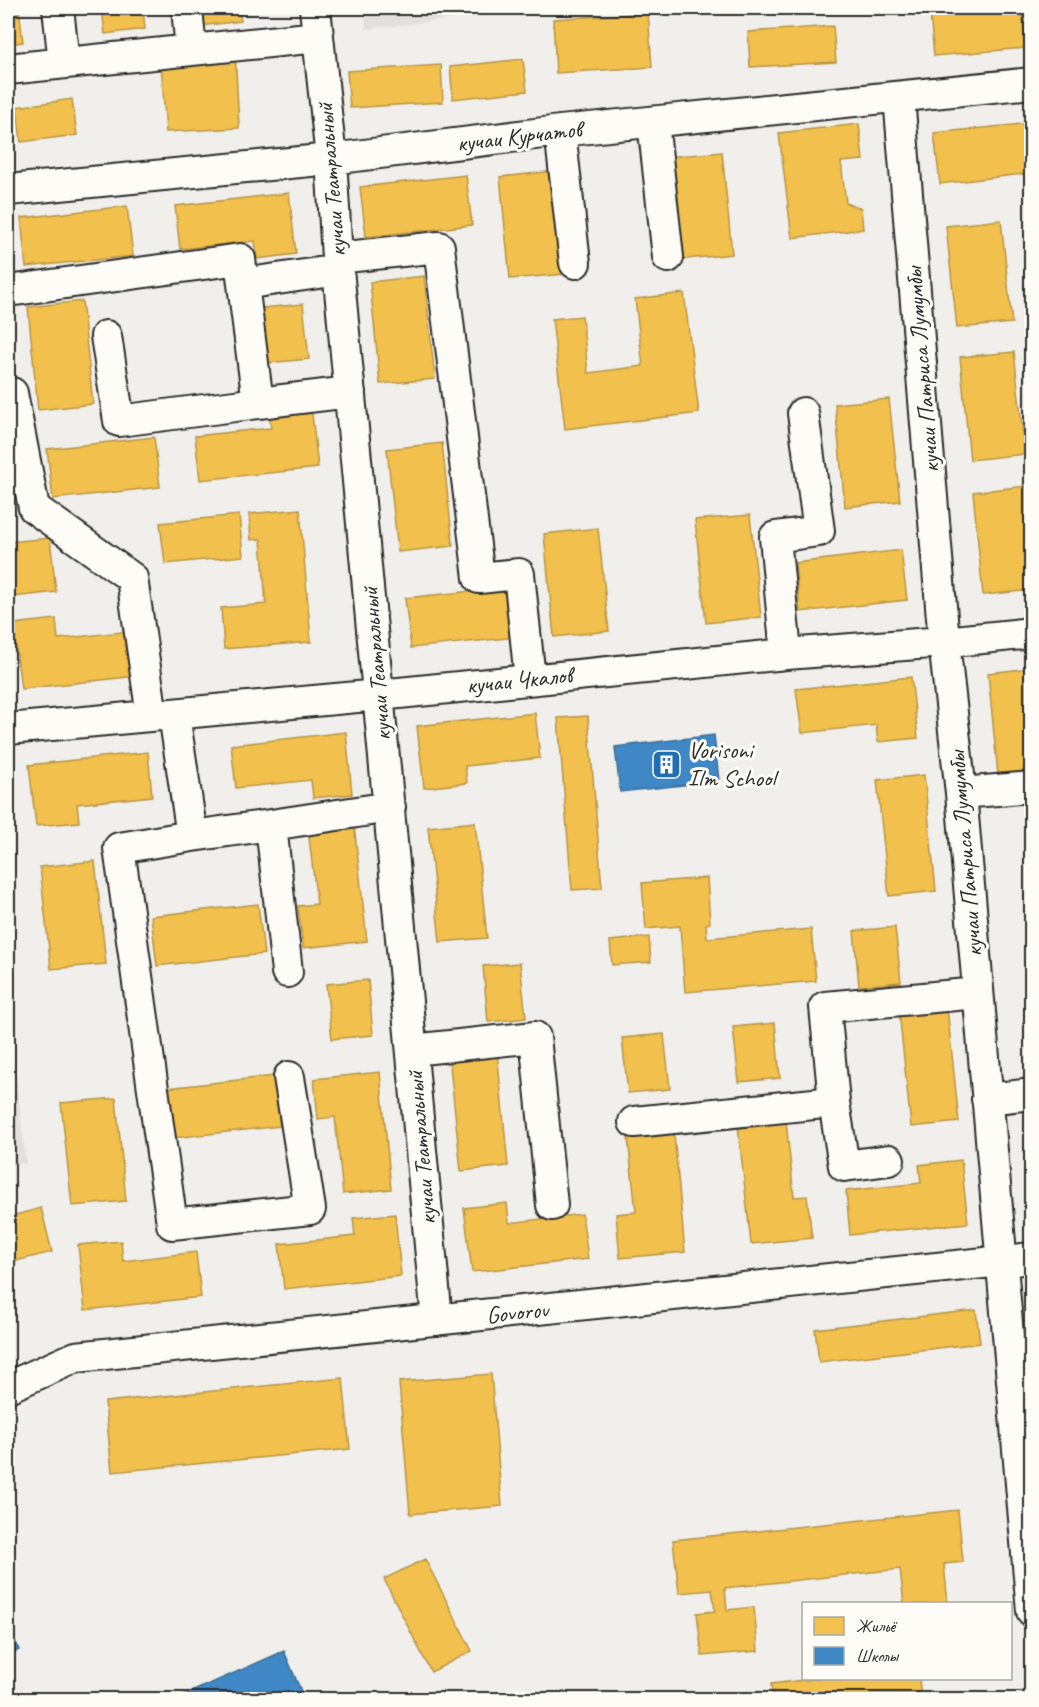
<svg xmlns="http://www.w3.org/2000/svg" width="1039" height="1707" viewBox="0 0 1039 1707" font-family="Caveat,sans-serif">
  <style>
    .built { fill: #e1e0dc }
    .homes { fill: #f2c14e; stroke: #b69444; stroke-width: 1.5 }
    .schools { fill: #3f88c5; stroke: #396c97; stroke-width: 1.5 }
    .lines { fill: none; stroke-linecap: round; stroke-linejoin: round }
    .minor-casing { stroke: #2b2b2b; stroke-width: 34 }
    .minor { stroke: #fdfcf7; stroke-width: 30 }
    .labels { text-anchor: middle; stroke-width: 6; stroke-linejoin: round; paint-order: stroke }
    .street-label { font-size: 24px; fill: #2b2b2b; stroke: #fdfcf7 }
    .poi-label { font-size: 24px; fill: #2b2b2b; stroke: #fdfcf7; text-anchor: start }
  </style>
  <rect width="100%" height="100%" fill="#f0efeb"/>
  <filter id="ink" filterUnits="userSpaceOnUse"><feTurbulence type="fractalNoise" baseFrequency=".0167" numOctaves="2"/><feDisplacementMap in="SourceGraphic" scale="12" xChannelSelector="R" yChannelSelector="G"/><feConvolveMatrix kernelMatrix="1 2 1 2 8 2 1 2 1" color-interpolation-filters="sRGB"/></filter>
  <g filter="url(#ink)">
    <!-- built -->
    <path class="built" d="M365 8H547L366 29Z
      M8 1003 26 1163 8 1166Z"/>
    <!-- homes -->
    <path class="homes" d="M8 8H19L23 42 8 44Z
      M102 8H143L145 29 105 34Z
      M198 8H239L241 21 200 26Z
      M1002 8H1022L1026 48 934 56 930 14Z
      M648 13 652 67 556 73 553 19Z
      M833 26 836 62 750 67 748 32Z
      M235 50 239 128 166 132 161 63Z
      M523 59 527 91 453 99 450 67Z
      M441 65 443 102 350 108 347 71Z
      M72 99 77 135 21 142 17 107Z
      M1032 123V173L940 184 934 133Z
      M859 124 863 160 841 162 846 203 861 208 863 229 792 238 779 133Z
      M722 152 732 254 678 260 667 157Z
      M554 171 565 274 510 279 500 177Z
      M466 175 472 225 366 237 360 187Z
      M289 193 296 254 257 259 255 241 180 249 175 206Z
      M127 206 133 256 26 267 21 218Z
      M1001 220 1012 323 957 328 946 226Z
      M424 276 435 379 380 384 370 282Z
      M684 293 699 413 565 429 552 319 582 316 588 373 643 366 635 299Z
      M82 301 93 404 38 410 28 307Z
      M303 304 309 359 267 363 262 308Z
      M1014 352 1025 454 970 460 960 357Z
      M889 399 900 501 845 507 835 404Z
      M311 405 318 468 200 480 195 436 271 428 269 410Z
      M154 437 160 487 53 499 47 449Z
      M442 443 453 546 398 552 387 449Z
      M1027 486 1032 527V590L983 595 973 492Z
      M300 509 311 642 224 649 221 608 266 604 261 539 251 540 249 514Z
      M239 515 243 556 165 564 160 523Z
      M750 515 761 617 706 623 695 520Z
      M598 528 609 631 554 637 544 534Z
      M50 538 56 592 14 597 9 542Z
      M901 550 907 600 800 612 795 563Z
      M511 587 517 637 411 648 405 598Z
      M56 619 58 639 131 631 137 676 21 689 13 624Z
      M1032 668V772L998 775 988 673Z
      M911 677 918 738 878 742 876 725 802 733 796 689Z
      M535 713 540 758 465 766 467 783 424 788 417 726Z
      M588 716 602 888 572 890 558 718Z
      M346 732 352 794 313 798 311 780 236 788 231 745Z
      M148 752 152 796 77 804 79 822 36 826 29 765Z
      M924 775 936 891 889 896 877 780Z
      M475 822 487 938 440 942 428 827Z
      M354 824 367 941 303 948 298 906 317 904 308 829Z
      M95 861 106 964 51 969 40 867Z
      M707 878 710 923 706 924 707 938 811 929 816 981 685 992 680 926 646 929 642 883Z
      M258 904 264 954 157 966 151 916Z
      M895 927 901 982 859 986 854 931Z
      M649 937 651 962 612 965 610 941Z
      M520 963 526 1018 488 1022 483 966Z
      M368 980 373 1035 332 1039 326 984Z
      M947 1007 959 1122 911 1127 899 1011Z
      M775 1023 780 1078 739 1082 733 1027Z
      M664 1034 670 1089 628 1093 622 1038Z
      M497 1051 508 1166 461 1171 449 1056Z
      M380 1072 391 1189 343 1194 335 1117 318 1119 314 1079Z
      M274 1076 280 1126 173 1138 167 1088Z
      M116 1098 126 1201 72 1206 61 1103Z
      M786 1121 794 1197 807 1196 812 1238 751 1244 738 1126Z
      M674 1134 685 1252 620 1258 616 1214 636 1212 628 1138Z
      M961 1160 968 1223 850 1235 846 1191 921 1183 919 1165Z
      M507 1203 509 1223 582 1214 588 1259 472 1272 464 1208Z
      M41 1208 52 1252 8 1263V1217Z
      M395 1214 401 1276 284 1289 279 1244 355 1236 353 1218Z
      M121 1241 123 1261 196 1252 201 1297 85 1310 78 1245Z
      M976 1310 980 1343 819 1362 815 1329Z
      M491 1374 502 1506 410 1514 399 1382Z
      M343 1378 350 1449 112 1472 105 1402Z
      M958 1510 963 1562 944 1564 948 1604H904L900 1569 725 1588 727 1610 754 1607 758 1651 702 1656 697 1613 715 1611 712 1590 679 1593 673 1540Z
      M425 1559 472 1651 431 1672 384 1579Z
      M821 1678H919L921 1700H773L771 1684Z"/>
    <!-- schools -->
    <path class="schools" d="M714 735 719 781 620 792 615 747Z
      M8 1626 19 1650 8 1656Z
      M284 1651 304 1698 299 1700H173Z"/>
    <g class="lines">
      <defs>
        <path id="minor" d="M58 8 64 63
          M187 8 191 50
          M315 8 331 159 337 258 437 1320
          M8 69 318 37
          M899 97 944 642 961 793 1032 1611
          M653 122 668 257
          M560 131 575 263
          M8 190 331 159 560 131 1032 83
          M337 258 439 247 479 578 519 574 530 679
          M8 291 240 259 243 284 339 270
          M106 336 119 421 258 403 243 284
          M8 394 12 393 34 508 132 578 152 716
          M258 403 350 392
          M786 654 775 537 819 531 803 413
          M174 714 192 836 119 848 172 1224 310 1209 289 1077
          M8 729 379 695 786 654 944 642 1032 633
          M961 793 1032 787
          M192 836 271 825
          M287 972 271 825 390 807
          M412 1050 535 1037 552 1205
          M987 1099 1032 1094
          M834 1102 844 1166 889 1160
          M634 1122 834 1102 825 1007 978 993
          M8 1387 76 1357 1032 1258"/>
      </defs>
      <!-- minor casing -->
      <use href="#minor" class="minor-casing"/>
      <!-- minor -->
      <use href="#minor" class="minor"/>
    </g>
  </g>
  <!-- icons -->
  <defs>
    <symbol id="building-square" viewBox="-11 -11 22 22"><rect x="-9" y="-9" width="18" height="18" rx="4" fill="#1f6fb2" stroke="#fdfcf7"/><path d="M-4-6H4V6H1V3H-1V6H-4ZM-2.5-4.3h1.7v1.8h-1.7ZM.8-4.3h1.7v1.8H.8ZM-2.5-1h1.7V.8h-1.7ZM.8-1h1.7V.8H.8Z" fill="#fff"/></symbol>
  </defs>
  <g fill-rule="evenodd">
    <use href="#building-square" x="650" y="748" width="33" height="33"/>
  </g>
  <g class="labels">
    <!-- street labels -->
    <g class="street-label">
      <text transform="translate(519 136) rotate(-7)" y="8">кучаи Курчатов</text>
      <text transform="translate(331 180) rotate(-95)" y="8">кучаи Театральный</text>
      <text transform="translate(922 370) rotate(-95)" y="8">кучаи Патриса Лумумбы</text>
      <text transform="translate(376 664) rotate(-95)" y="8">кучаи Театральный</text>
      <text transform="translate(519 680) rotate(-6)" y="8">кучаи Чкалов</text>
      <text transform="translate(965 854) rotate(-95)" y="8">кучаи Патриса Лумумбы</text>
      <text transform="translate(421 1148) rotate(-95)" y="8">кучаи Театральный</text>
      <text transform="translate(517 1312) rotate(-6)" y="8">Govorov</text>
    </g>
    <!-- poi labels -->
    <g class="poi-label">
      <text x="688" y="758">Vorisoni<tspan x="688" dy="28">Ilm School</tspan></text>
    </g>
  </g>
  <!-- margin -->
  <rect width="1039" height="1707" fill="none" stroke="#fdfcf7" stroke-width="30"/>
  <rect x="15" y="15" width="1009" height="1677" fill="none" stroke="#2b2b2b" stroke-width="2" filter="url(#ink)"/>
  <!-- legend -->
  <rect x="802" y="1602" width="210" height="78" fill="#fdfcf7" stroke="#a9a8a5" stroke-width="1.5"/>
  <rect x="814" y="1617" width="30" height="18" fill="#f2c14e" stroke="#a9a8a5" stroke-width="1.5"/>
  <text x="856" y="1632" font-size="18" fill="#2b2b2b">Жильё</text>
  <rect x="814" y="1647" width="30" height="18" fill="#3f88c5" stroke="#a9a8a5" stroke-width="1.5"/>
  <text x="856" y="1662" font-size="18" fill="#2b2b2b">Школы</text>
</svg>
